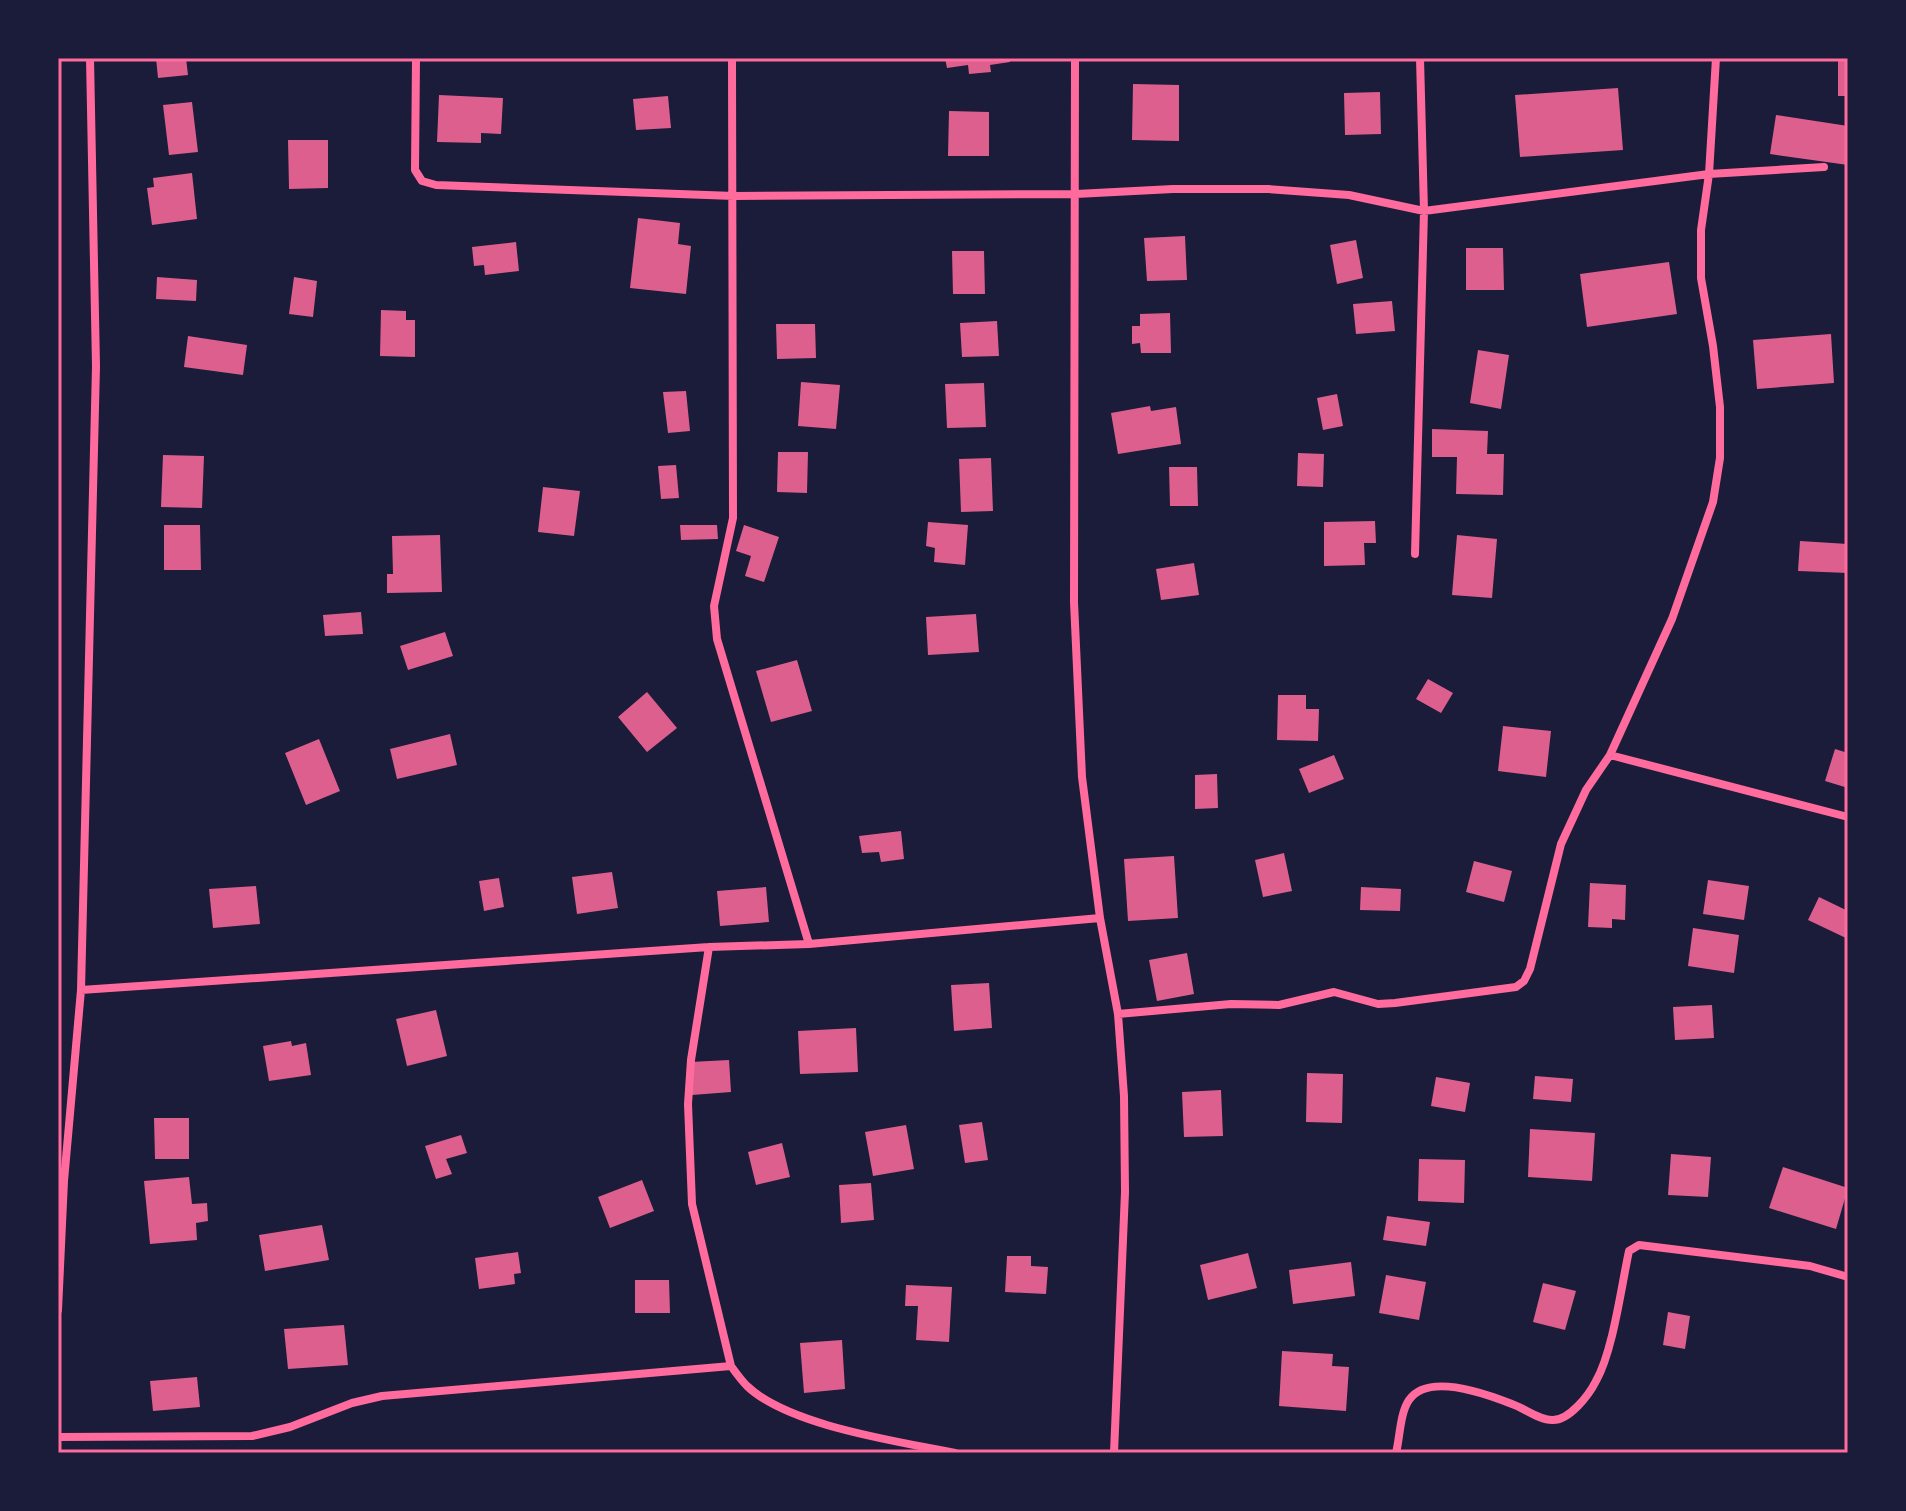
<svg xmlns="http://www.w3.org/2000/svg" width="1906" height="1511" viewBox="0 0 1906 1511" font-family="Commissioner,sans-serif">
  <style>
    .building { fill: #dd5f8e }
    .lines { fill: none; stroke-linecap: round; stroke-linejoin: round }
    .minor { stroke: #ff6b9d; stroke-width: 8 }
    .neatline { fill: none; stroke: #ff6b9d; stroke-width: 3 }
  </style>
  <rect width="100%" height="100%" fill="#1b1b3a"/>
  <!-- building -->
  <path class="building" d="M156 58H186L188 75 158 78Z
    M945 58H1009L1010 62 990 65 991 72 969 74 968 65 947 68Z
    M1838 58H1848V96H1838Z
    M1133 84 1179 85V141L1132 140Z
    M1618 88 1623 150 1520 157 1515 95Z
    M1380 92 1381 134 1345 135 1344 93Z
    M439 95 503 98 501 134 481 133V143L437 142Z
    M668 96 671 128 636 130 633 99Z
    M192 102 198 152 169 155 163 105Z
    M949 111 989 112V156H948Z
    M1776 115 1848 126V165L1770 154Z
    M288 140H328V188L289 189Z
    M192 173 197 219 152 225 147 188 154 187 153 178Z
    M638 218 680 223 678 244 691 246 686 294 630 288Z
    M1185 236 1187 280 1147 281 1144 238Z
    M1356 240 1363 278 1337 284 1330 245Z
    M516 242 519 271 485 275 484 265 474 266 472 247Z
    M1466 248H1503L1504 290H1466Z
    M952 251H984L985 294H953Z
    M1669 262 1677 314 1587 327 1580 274Z
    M157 277 197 280 196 301 156 299Z
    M294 277 317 281 313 317 289 314Z
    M1392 301 1395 331 1356 334 1353 304Z
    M381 310 406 311V320H415V357L380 356Z
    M1170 313 1171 353H1141L1140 343 1132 344V326H1140V314Z
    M997 321 999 356 962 357 960 323Z
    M776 324H815L816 358 777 359Z
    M1831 334 1834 383 1757 389 1753 340Z
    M188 336 247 345 243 375 184 367Z
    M1478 350 1509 355 1501 409 1470 403Z
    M801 382 840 385 836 429 798 426Z
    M984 383 986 427 947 428 945 384Z
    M686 391 690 431 668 433 663 392Z
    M1337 394 1343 426 1323 430 1317 398Z
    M1150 406 1151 411 1176 407 1181 444 1118 454 1111 413Z
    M1432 429 1488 431 1487 454H1504L1503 495 1456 494 1457 457H1432Z
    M778 452H808L807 493 777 492Z
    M1298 453 1324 454 1323 487 1297 486Z
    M163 455 204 456 202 508 161 507Z
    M991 458 993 511 961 512 959 459Z
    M676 465 679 498 661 499 658 466Z
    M1169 467H1197L1198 506H1170Z
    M543 487 580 491 574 536 538 532Z
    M1375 521 1376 543H1364L1365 565 1324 566V522Z
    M928 522 968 525 965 565 934 562 935 548 926 546Z
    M164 525H200L201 570H164Z
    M680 525H717L718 539 681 540Z
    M744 525 779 537 764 582 745 576 751 556 736 551Z
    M440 535 442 592 387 593V574H393L392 536Z
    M1457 535 1497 539 1492 598 1452 595Z
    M1800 541 1848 544V573L1798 571Z
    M1194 563 1199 595 1161 600 1156 569Z
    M361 612 363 634 325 636 323 615Z
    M976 614 979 652 928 655 926 617Z
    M445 632 453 656 408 670 400 646Z
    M797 660 812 711 771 722 756 671Z
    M1428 679 1453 693 1441 713 1416 699Z
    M647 692 677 728 647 752 618 717Z
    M1278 695H1306V709H1319L1318 741 1277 740Z
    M1503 726 1551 731 1546 777 1498 771Z
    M450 734 457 765 397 779 390 749Z
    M319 739 340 791 306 805 285 753Z
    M1835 749 1848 753V788L1825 781Z
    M1334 755 1344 779 1309 793 1299 769Z
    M1217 774 1218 808 1195 809V775Z
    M901 831 904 859 881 862 879 852 862 853 859 836Z
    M1284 853 1292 891 1263 897 1255 860Z
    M1174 856 1178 918 1128 921 1124 859Z
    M1474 861 1512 871 1504 902 1466 892Z
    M612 872 618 908 577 914 572 877Z
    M499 878 504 907 484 911 479 881Z
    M1708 880 1749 886 1744 920 1703 914Z
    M1590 883 1626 885 1625 920 1612 919V928L1588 927Z
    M256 886 260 924 213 928 209 889Z
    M766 887 769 922 720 926 717 891Z
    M1361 887 1401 889 1400 911 1360 910Z
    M1819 897 1848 911V939L1808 920Z
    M1693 928 1739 935 1734 973 1688 966Z
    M1187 953 1194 994 1157 1001 1149 960Z
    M989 983 992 1028 954 1031 951 985Z
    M1712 1005 1714 1038 1675 1040 1673 1007Z
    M436 1010 447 1056 407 1066 396 1019Z
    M856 1028 858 1072 800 1074 798 1031Z
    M291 1041 292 1046 306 1043 311 1075 269 1081 263 1046Z
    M729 1060 731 1092 692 1095 690 1062Z
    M1307 1073 1343 1074 1342 1123 1306 1122Z
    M1535 1076 1573 1079 1571 1102 1533 1099Z
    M1436 1077 1470 1083 1465 1112 1431 1106Z
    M1221 1090 1223 1136 1184 1137 1182 1092Z
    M154 1118H189V1159H155Z
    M982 1122 988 1160 965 1163 959 1125Z
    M906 1125 914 1169 873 1176 865 1132Z
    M1530 1129 1595 1133 1592 1181 1528 1177Z
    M461 1135 467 1153 446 1159 452 1174 436 1179 425 1146Z
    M782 1143 790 1177 756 1185 748 1152Z
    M1671 1154 1711 1157 1708 1197 1668 1195Z
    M1419 1159 1465 1160 1464 1203 1418 1201Z
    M1783 1167 1848 1188 1836 1229 1769 1208Z
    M189 1177 192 1204 207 1203 208 1221 196 1223 197 1240 150 1244 144 1181Z
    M642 1180 654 1211 610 1228 598 1197Z
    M871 1183 874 1220 841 1223 839 1185Z
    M1387 1216 1430 1222 1426 1246 1383 1240Z
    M322 1225 329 1260 265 1271 259 1235Z
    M518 1252 521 1273 514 1274 515 1284 479 1289 475 1258Z
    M1248 1253 1257 1288 1208 1300 1200 1265Z
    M1007 1256H1031V1266L1048 1267 1046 1294 1005 1292Z
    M1351 1262 1355 1296 1293 1304 1289 1270Z
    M1386 1275 1426 1282 1419 1320 1379 1313Z
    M635 1280H669L670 1313H635Z
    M1543 1283 1576 1291 1565 1330 1533 1322Z
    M906 1285 952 1287 949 1342 916 1340 918 1306H905Z
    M1668 1312 1690 1316 1685 1349 1663 1345Z
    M344 1325 348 1365 288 1369 284 1329Z
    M842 1340 845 1389 804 1393 800 1343Z
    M1282 1351 1333 1354 1332 1366 1349 1367 1346 1411 1279 1406Z
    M197 1377 200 1407 153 1411 150 1381Z"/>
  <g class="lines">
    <!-- minor -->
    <path class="minor" d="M416 58 415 170 422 181 436 185 734 196 1076 194 1173 189H1268L1349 195 1424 211 1709 174 1824 167
      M732 58 733 518 714 606 717 639 809 944
      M1075 58 1074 602 1082 777 1100 918 1118 1014 1124 1096 1125 1192 1114 1453
      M1415 554 1424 211 1420 58
      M1610 755 1848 817
      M709 947 691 1060 688 1104 692 1204 731 1366C736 1373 741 1380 747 1386 789 1426 897 1441 955 1453
      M81 990 709 947 809 944 1100 918
      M1118 1014 1231 1004 1279 1005 1334 992 1378 1004 1395 1003 1516 987 1524 981 1530 969 1561 844 1586 790 1610 755 1672 619 1713 502 1720 458V407L1713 346 1701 278V230L1709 174 1716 58
      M58 1310 64 1181 81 990 96 366 90 58
      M58 1437 252 1436 290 1427 352 1403 382 1396 731 1366
      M1396 1453C1400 1437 1400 1413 1409 1400 1428 1372 1487 1394 1512 1404 1524 1408 1539 1420 1552 1420 1569 1421 1589 1395 1596 1381 1613 1351 1621 1288 1629 1251L1639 1245 1810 1266 1848 1277"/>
  </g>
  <!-- border -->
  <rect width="1906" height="1511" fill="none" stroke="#1b1b3a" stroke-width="120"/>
  <rect x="60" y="60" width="1786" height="1391" class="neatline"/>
</svg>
